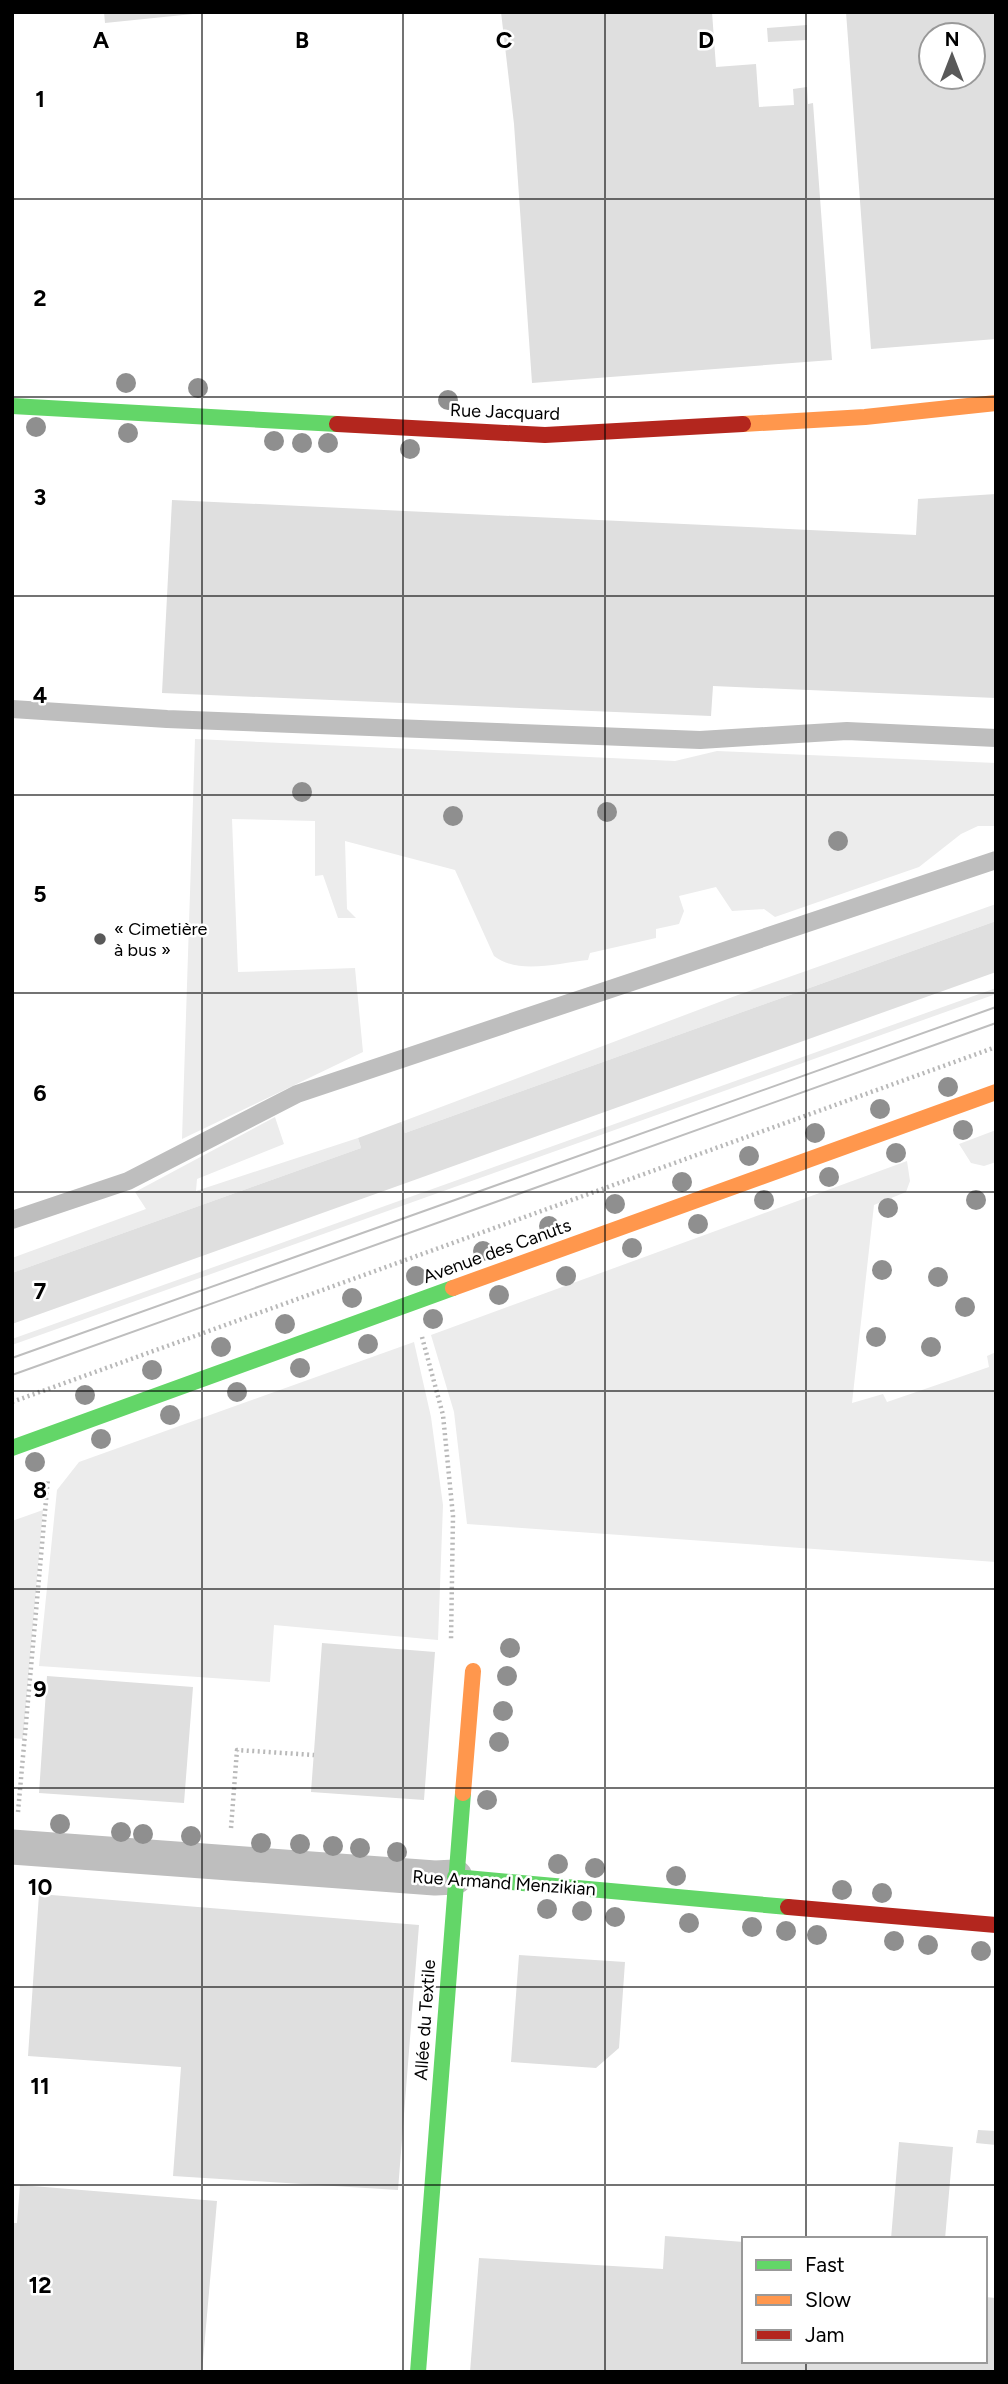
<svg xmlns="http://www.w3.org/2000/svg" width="1008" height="2384" viewBox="0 0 1008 2384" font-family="Figtree,sans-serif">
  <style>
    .green { fill: #ececec }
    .building { fill: #dfdfdf; fill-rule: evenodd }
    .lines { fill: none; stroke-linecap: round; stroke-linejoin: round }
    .path { stroke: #b9b9b9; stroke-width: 4.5; stroke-dasharray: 2 3.5; stroke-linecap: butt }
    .lane { stroke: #bebebe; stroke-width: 18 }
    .street { stroke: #bebebe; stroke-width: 35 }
    .fast { stroke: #63d668; stroke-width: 16 }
    .slow { stroke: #ff974d; stroke-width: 16 }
    .jam { stroke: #b3261e; stroke-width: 16 }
    .tram { stroke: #bebebe; stroke-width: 2 }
    .tree { fill: #8f8f8f }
    .grid { fill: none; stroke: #000; stroke-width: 2; stroke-opacity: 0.55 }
    .poi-dot { fill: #595959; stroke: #fff; stroke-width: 2.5 }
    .labels { text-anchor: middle; stroke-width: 5; stroke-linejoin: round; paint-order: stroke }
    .street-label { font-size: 18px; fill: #000; stroke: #fff }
    .poi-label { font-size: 18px; fill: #000; stroke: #fff; text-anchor: start }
    .grid-label { font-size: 23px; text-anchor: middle; font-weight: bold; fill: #000; stroke: #fff; stroke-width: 5; stroke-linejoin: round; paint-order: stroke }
  </style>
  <rect width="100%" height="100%" fill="#fff"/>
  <!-- green -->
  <path class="green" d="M195 739 675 761 717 751 996 763V826H978L961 834 919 867 775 917 764 909 732 911 716 887 679 896 684 911 679 924 656 929V938L590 953 588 960C558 963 518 975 494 956L455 870 345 841 347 909 356 918H338L323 875 315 876V821L232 819 238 972 355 968 363 1052 182 1139Z
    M996 904V921L405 1133 401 1122 738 995Z
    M996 988V994L12 1345V1339Z
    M275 1117 284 1144 197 1179 196 1191 358 1138 361 1148 12 1273V1258L146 1209 135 1192Z
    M996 1130V1162L984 1166 971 1163 959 1144Z
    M907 1161 910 1181 906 1192 874 1205 852 1403 883 1394 887 1402 989 1367 987 1356 996 1352V1562L467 1524 454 1412 431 1335Z
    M414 1342 431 1417 443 1505 438 1640 274 1625 270 1682 39 1666 57 1490 79 1462Z
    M43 1510 23 1739 12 1738V1521Z"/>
  <!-- building -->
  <path class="building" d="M104 12H193V14L105 23Z
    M501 12H712L716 67 756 64 759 107 794 105 793 89 807 87 808 104 813 103 832 360 532 383 514 124Z
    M846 12H996V339L871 349ZM931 35H973V77H931Z
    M807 25V40L768 42 767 28Z
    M996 494V698L713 686 711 716 162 693 172 500 916 535 918 499Z
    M996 921V972L12 1324V1273L361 1148 358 1138 401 1122 405 1133Z
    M322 1643 435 1652 424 1800 311 1792Z
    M47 1676 193 1687 184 1803 39 1793Z
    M39 1894 419 1925 398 2190 173 2176 181 2067 28 2056Z
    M519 1955 625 1962 619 2048 596 2068 511 2062Z
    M978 2130 996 2131V2145L976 2143Z
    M899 2142 953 2147 945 2239H891Z
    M20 2185 217 2201 202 2372H12V2223H17Z
    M665 2236 744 2242V2361H985V2297L996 2298V2372H470L479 2258 663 2269Z"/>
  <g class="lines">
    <!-- path -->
    <path class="path" d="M422 1337 443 1415 453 1516 451 1640
      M12 1402 996 1047
      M18 1812 48 1478
      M231 1828 237 1750 314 1755"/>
    <!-- lane -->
    <path class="lane" d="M12 709 167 719 700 740 847 731 996 738
      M12 1220 128 1181 297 1094 996 860"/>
    <!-- street -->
    <path class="street" d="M12 1847 435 1878 455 1877"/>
    <!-- fast -->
    <path class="fast" d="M12 406 337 424
      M12 1448 453 1288
      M455 1877 788 1907
      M418 2372 463 1793"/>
    <!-- slow -->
    <path class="slow" d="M743 424 865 417 996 403
      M453 1288 996 1092
      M463 1793 473 1671"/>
    <!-- jam -->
    <path class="jam" d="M337 424 545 435 743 424
      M788 1907 996 1925"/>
    <!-- tram -->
    <path class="tram" d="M12 1358 996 1007
      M12 1375 996 1023"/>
  </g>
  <!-- trees -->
  <g class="tree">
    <circle cx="126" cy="383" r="10"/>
    <circle cx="198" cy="388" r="10"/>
    <circle cx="448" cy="400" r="10"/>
    <circle cx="36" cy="427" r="10"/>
    <circle cx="128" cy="433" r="10"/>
    <circle cx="274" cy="441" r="10"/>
    <circle cx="302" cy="443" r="10"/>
    <circle cx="328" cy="443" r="10"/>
    <circle cx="410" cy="449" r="10"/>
    <circle cx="302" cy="792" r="10"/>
    <circle cx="607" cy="812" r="10"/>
    <circle cx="453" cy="816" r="10"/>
    <circle cx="838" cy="841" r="10"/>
    <circle cx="948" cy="1087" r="10"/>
    <circle cx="880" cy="1109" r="10"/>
    <circle cx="963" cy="1130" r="10"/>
    <circle cx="815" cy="1133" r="10"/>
    <circle cx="896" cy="1153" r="10"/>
    <circle cx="749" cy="1156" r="10"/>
    <circle cx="829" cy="1177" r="10"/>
    <circle cx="682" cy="1182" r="10"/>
    <circle cx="764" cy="1200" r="10"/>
    <circle cx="976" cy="1200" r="10"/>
    <circle cx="615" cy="1204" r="10"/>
    <circle cx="888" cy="1208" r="10"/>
    <circle cx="698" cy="1224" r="10"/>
    <circle cx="549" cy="1226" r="10"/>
    <circle cx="632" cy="1248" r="10"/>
    <circle cx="483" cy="1251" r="10"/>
    <circle cx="882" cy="1270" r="10"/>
    <circle cx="416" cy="1276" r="10"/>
    <circle cx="566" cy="1276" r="10"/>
    <circle cx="938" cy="1277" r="10"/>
    <circle cx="499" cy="1295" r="10"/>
    <circle cx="352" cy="1298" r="10"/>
    <circle cx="965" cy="1307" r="10"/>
    <circle cx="433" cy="1319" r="10"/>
    <circle cx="285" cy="1324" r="10"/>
    <circle cx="876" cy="1337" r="10"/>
    <circle cx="368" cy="1344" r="10"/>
    <circle cx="221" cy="1347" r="10"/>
    <circle cx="931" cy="1347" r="10"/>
    <circle cx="300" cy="1368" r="10"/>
    <circle cx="152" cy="1370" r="10"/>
    <circle cx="237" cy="1392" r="10"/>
    <circle cx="85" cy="1395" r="10"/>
    <circle cx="170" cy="1415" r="10"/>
    <circle cx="101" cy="1439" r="10"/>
    <circle cx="35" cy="1462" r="10"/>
    <circle cx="510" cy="1648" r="10"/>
    <circle cx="507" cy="1676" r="10"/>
    <circle cx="503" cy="1711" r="10"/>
    <circle cx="499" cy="1742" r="10"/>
    <circle cx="487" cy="1800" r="10"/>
    <circle cx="60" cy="1824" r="10"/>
    <circle cx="121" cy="1832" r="10"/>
    <circle cx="143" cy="1834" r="10"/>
    <circle cx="191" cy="1836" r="10"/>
    <circle cx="261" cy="1843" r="10"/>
    <circle cx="300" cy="1844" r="10"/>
    <circle cx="333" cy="1846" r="10"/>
    <circle cx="360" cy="1848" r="10"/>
    <circle cx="397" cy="1852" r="10"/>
    <circle cx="558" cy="1864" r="10"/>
    <circle cx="595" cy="1868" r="10"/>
    <circle cx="676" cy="1876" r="10"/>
    <circle cx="842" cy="1890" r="10"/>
    <circle cx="882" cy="1893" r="10"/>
    <circle cx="547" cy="1909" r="10"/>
    <circle cx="582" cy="1911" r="10"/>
    <circle cx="615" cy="1917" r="10"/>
    <circle cx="689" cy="1923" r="10"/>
    <circle cx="752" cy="1927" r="10"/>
    <circle cx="786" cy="1931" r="10"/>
    <circle cx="817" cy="1935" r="10"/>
    <circle cx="894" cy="1941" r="10"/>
    <circle cx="928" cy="1945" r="10"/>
    <circle cx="981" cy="1951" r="10"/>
  </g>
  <!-- grid -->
  <path class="grid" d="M202 12V2372M403 12V2372M605 12V2372M806 12V2239M12 199H996M12 397H996M12 596H996M12 795H996M12 993H996M12 1192H996M12 1391H996M12 1589H996M12 1788H996M12 1987H996M12 2185H996M806 2361V2372"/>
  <!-- markers -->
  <circle class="poi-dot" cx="100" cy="939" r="7"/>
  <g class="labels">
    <!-- street labels -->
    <g class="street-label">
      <text transform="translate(505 412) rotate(2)" y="6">Rue Jacquard</text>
      <text transform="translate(497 1251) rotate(-20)" y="6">Avenue des Canuts</text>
      <text transform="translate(504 1883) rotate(4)" y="6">Rue Armand Menzikian</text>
      <text transform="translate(425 2020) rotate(-86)" y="6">Allée du Textile</text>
    </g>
    <!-- poi labels -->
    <g class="poi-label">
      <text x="114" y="935">« Cimetière<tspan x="114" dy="21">à bus »</tspan></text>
    </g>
  </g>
  <g class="grid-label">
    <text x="101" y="48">A</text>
    <text x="302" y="48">B</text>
    <text x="504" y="48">C</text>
    <text x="706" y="48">D</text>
    <text x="40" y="107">1</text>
    <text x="40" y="306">2</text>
    <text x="40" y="505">3</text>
    <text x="40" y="703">4</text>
    <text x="40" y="902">5</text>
    <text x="40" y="1101">6</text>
    <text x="40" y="1299">7</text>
    <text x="40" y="1498">8</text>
    <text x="40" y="1697">9</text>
    <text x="40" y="1895">10</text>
    <text x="40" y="2094">11</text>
    <text x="40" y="2293">12</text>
  </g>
  <!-- border -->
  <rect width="1008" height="2384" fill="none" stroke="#000000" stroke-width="28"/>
  <!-- legend -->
  <rect x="742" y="2237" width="245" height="126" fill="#ffffff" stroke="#999999" stroke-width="2"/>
  <rect x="756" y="2260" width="35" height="10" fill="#63d668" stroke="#999999" stroke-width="2"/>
  <text x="805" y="2272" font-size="21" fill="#000000">Fast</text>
  <rect x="756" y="2295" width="35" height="10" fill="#ff974d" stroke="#999999" stroke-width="2"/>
  <text x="805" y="2307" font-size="21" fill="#000000">Slow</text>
  <rect x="756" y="2330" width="35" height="10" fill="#b3261e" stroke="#999999" stroke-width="2"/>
  <text x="805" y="2342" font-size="21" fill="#000000">Jam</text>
  <!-- north arrow -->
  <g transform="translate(952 56)"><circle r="33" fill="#ffffff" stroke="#999999" stroke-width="2"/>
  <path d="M0-5L12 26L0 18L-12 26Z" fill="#595959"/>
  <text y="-10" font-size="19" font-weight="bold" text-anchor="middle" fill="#000000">N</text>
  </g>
</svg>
